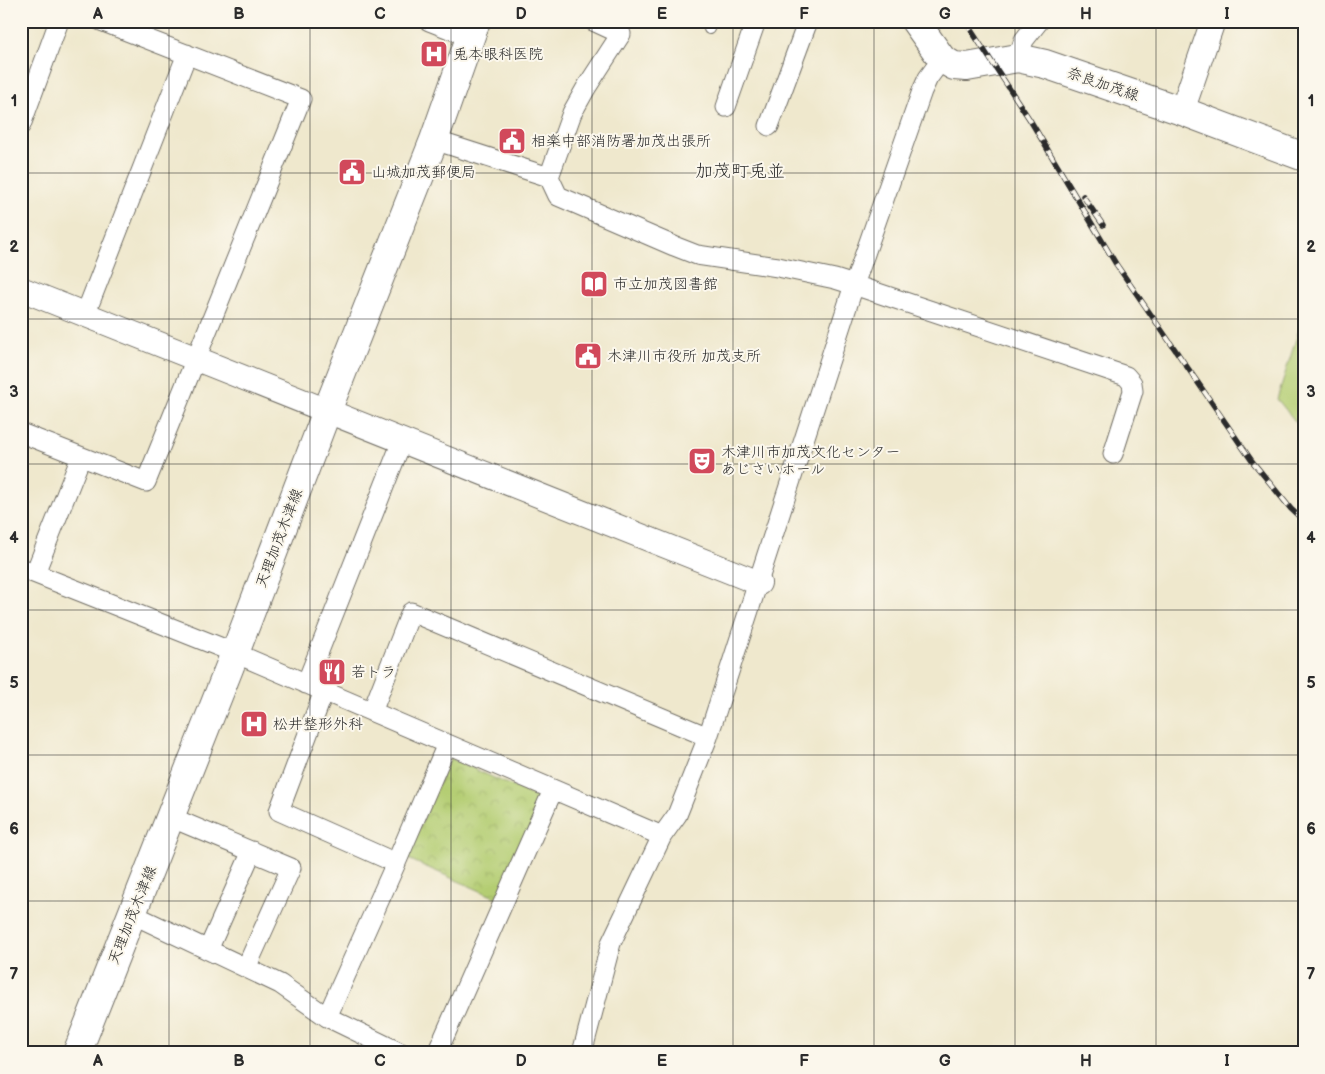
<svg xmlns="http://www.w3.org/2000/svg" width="1325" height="1074" viewBox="0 0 1325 1074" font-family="'Balsamiq Sans','Klee One',sans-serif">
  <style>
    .park { fill: url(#park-crowns); stroke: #707c4e }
    .pitch { fill: #b4cd72; stroke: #707c4e }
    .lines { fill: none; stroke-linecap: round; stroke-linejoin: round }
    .service-casing { stroke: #706d64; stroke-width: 12 }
    .minor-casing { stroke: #706d64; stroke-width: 21 }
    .tertiary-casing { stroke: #706d64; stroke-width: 26 }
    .primary-casing { stroke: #706d64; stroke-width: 30 }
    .service { stroke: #fff; stroke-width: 10 }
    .minor { stroke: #fff; stroke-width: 19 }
    .tertiary { stroke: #fff; stroke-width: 24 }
    .primary { stroke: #fff; stroke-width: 28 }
    .rail-casing { stroke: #2b2b2b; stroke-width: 5.5 }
    .rail { stroke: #fbf7ec; stroke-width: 4; stroke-dasharray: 11; stroke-linecap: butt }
    .grid { fill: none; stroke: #2b2b2b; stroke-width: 1; stroke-opacity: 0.55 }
    .labels { text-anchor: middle; stroke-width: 4; stroke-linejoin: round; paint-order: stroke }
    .poi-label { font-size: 15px; fill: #2b2b2b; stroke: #fbf7ec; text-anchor: start }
    .street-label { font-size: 15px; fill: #2b2b2b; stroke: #fbf7ec }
    .quarter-label { font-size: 18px; fill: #2b2b2b; stroke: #fbf7ec }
    .neatline { fill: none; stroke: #2b2b2b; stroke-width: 2 }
    .grid-label { font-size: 16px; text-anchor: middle; font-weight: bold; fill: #2b2b2b }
  </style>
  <defs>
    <pattern id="park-crowns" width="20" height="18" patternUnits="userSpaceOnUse" patternTransform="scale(1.25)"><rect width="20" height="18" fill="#b4cd72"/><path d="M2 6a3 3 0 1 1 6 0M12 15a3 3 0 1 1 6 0" fill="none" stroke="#9bb063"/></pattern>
  </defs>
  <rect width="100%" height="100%" fill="#fbf7ec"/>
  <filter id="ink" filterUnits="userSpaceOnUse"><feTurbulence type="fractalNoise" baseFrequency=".02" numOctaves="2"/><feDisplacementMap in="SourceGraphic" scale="10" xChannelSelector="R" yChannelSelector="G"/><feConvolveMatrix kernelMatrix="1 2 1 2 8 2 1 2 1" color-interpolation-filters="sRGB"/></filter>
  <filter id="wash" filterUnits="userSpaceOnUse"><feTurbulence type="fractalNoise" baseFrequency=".0096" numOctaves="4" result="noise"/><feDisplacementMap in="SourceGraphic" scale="20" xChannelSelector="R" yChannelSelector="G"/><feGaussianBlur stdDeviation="1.12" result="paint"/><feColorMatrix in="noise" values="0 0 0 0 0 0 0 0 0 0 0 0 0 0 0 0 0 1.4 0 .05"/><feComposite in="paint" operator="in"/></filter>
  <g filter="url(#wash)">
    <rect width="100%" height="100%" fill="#efe8cd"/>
    <!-- park -->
    <path class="park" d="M450 758 543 800 499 899 406 858Z"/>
    <!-- pitch -->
    <path class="pitch" d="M1304 314V432L1277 399Z"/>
  </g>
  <g filter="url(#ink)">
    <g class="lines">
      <defs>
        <path id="service" d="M709 29 712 21"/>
        <path id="minor" d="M429 21 470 37
          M1018 58 1024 40 1039 21
          M726 107 756 21
          M21 125 59 21
          M769 126 808 21
          M434 140 549 177 558 196 674 246 697 255 778 267 835 279 854 285 922 91 928 78 942 59
          M549 177 572 113 586 88 621 34 593 21
          M85 315 187 54
          M21 433 146 482 301 99 101 21
          M21 568 235 653 662 836
          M35 573 81 457
          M306 684 402 441
          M324 691 279 811 396 863
          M372 712 411 612 708 737
          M170 817 291 868 246 968
          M132 914 280 984 327 1017 401 1053
          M208 950 252 851
          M327 1017 396 863 447 744
          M437 1053 553 790
          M582 1053 611 943 662 836 677 815 708 737 854 285 1126 376 1132 383 1133 391 1113 454"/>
        <path id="tertiary" d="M1182 111 1213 21
          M21 289 759 583"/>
        <path id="primary" d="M915 21 942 59 954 66 967 67 1018 58 1045 64 1182 111 1304 157
          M77 1053 235 653 327 411 434 140 476 21"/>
      </defs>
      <!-- service casing -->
      <use href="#service" class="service-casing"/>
      <!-- minor casing -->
      <use href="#minor" class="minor-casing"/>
      <!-- tertiary casing -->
      <use href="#tertiary" class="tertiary-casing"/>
      <!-- primary casing -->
      <use href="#primary" class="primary-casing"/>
      <!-- service -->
      <use href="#service" class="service"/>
      <!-- minor -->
      <use href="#minor" class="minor"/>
      <!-- tertiary -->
      <use href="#tertiary" class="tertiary"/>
      <!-- primary -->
      <use href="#primary" class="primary"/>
      <defs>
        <path id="rail" d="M965 21 1030 120 1116 264 1252 461 1291 509 1304 521
          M1083 196 1103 225"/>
      </defs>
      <!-- rail casing -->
      <use href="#rail" class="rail-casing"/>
      <!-- rail -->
      <use href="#rail" class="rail"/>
    </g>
  </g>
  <!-- grid -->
  <path class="grid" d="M169 21V1053M310 21V1053M451 21V1053M592 21V1053M733 21V1053M874 21V1053M1015 21V1053M1156 21V1053M21 173H1304M21 319H1304M21 464H1304M21 610H1304M21 755H1304M21 901H1304"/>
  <!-- icons -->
  <defs>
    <symbol id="hospital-square" viewBox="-11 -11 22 22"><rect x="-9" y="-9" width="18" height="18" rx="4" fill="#d1495b" stroke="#fbf7ec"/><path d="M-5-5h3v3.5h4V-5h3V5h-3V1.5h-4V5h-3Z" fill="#fff"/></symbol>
    <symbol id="civic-square" viewBox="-11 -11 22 22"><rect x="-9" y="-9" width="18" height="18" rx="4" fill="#d1495b" stroke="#fbf7ec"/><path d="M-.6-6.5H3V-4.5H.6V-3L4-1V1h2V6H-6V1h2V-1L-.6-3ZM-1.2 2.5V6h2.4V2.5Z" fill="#fff"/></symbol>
    <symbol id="library-square" viewBox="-11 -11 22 22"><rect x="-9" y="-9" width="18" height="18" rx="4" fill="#d1495b" stroke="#fbf7ec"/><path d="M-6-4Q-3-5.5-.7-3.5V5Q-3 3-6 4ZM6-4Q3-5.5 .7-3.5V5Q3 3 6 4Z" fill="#fff"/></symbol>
    <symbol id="theatre-square" viewBox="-11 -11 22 22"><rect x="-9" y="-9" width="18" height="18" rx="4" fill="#d1495b" stroke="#fbf7ec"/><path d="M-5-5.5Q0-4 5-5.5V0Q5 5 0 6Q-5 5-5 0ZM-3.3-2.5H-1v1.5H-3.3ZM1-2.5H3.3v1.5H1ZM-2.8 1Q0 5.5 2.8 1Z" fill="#fff"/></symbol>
    <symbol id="restaurant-square" viewBox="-11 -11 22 22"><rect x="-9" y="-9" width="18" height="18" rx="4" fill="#d1495b" stroke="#fbf7ec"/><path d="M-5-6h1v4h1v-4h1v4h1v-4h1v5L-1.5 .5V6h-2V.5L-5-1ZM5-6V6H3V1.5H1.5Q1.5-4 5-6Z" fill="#fff"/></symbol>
  </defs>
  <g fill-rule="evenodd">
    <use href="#hospital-square" x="418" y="38" width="32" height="32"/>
    <use href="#civic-square" x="496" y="125" width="32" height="32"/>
    <use href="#civic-square" x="336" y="156" width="32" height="32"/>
    <use href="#library-square" x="578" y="268" width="32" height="32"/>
    <use href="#civic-square" x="572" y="340" width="32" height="32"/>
    <use href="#theatre-square" x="686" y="445" width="32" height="32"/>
    <use href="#restaurant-square" x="316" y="656" width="32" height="32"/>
    <use href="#hospital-square" x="238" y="708" width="32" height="32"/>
  </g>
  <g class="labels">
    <!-- poi labels -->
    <g class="poi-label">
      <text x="453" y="59">兎本眼科医院</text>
      <text x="531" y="146">相楽中部消防署加茂出張所</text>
      <text x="371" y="177">山城加茂郵便局</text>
      <text x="613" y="289">市立加茂図書館</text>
      <text x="607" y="361">木津川市役所 加茂支所</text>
      <text x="721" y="457">木津川市加茂文化センター<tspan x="721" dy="17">あじさいホール</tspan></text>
      <text x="351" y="677">若トラ</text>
      <text x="273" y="729">松井整形外科</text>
    </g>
    <!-- street labels -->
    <g class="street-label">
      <text transform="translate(1103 84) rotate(19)" y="5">奈良加茂線</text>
      <text transform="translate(279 538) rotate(-69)" y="5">天理加茂木津線</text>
      <text transform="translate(132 915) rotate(-68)" y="5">天理加茂木津線</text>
    </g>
    <!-- quarter labels -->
    <g class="quarter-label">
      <text x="740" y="177">加茂町兎並</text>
    </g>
  </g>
  <!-- margin -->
  <rect width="1325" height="1074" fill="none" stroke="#fbf7ec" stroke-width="55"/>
  <rect x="28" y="28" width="1270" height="1018" class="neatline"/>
  <g class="grid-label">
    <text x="98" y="19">A</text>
    <text x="239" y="19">B</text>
    <text x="380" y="19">C</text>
    <text x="521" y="19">D</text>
    <text x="662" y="19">E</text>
    <text x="804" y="19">F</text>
    <text x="945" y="19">G</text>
    <text x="1086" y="19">H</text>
    <text x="1227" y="19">I</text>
    <text x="14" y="106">1</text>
    <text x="1311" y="106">1</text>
    <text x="14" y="252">2</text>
    <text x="1311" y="252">2</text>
    <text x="14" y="397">3</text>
    <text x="1311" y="397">3</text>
    <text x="14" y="543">4</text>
    <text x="1311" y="543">4</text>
    <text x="14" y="688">5</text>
    <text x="1311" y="688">5</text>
    <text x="14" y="834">6</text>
    <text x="1311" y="834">6</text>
    <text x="14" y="979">7</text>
    <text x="1311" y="979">7</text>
    <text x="98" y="1066">A</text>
    <text x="239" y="1066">B</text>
    <text x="380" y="1066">C</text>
    <text x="521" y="1066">D</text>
    <text x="662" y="1066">E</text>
    <text x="804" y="1066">F</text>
    <text x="945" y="1066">G</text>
    <text x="1086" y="1066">H</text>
    <text x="1227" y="1066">I</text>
  </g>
</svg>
